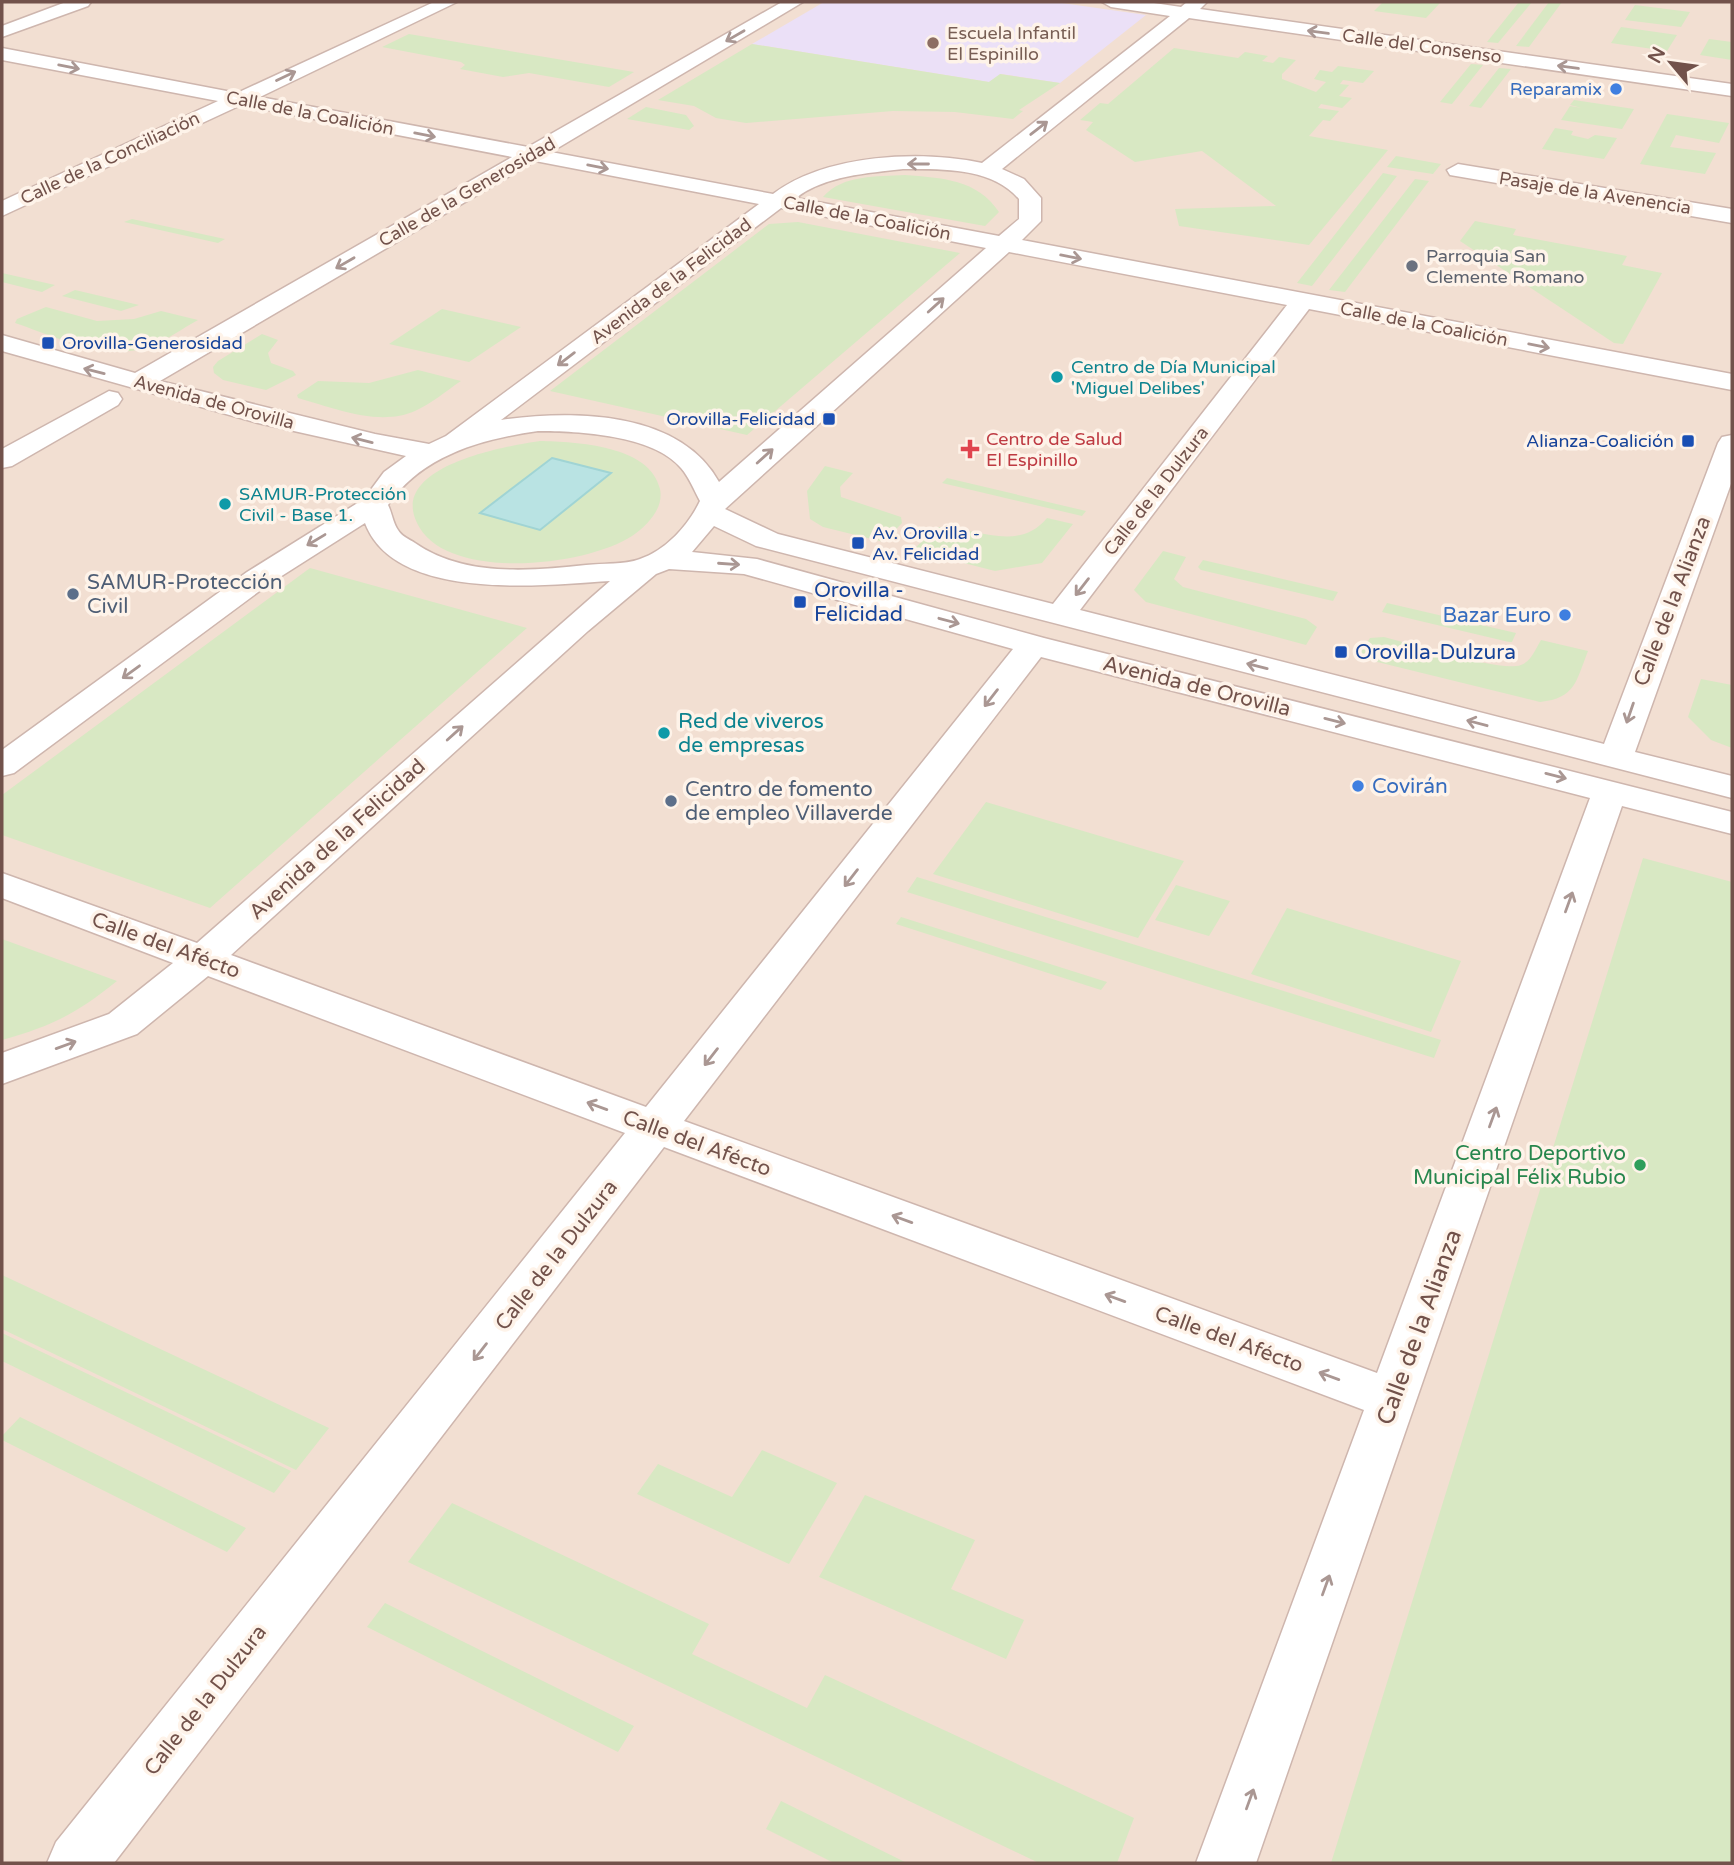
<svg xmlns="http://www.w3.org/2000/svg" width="1734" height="1865" viewBox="0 0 1734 1865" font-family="'Varela Round',sans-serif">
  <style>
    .residential { fill: #f2dfd2 }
    .education { fill: #ebe0f7 }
    .green { fill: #d8e8c3 }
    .water { fill: #b9e3e3; stroke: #a0d4d4; stroke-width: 2 }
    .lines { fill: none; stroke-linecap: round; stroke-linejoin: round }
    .street-casing { stroke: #ceb6ae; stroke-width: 3 }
    .street { fill: #fff; fill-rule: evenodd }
    .oneway { stroke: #aa9793 }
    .education-dot { fill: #8d6e63; stroke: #fef3e9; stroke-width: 2.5 }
    .shop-dot { fill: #3f7fe0; stroke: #fef3e9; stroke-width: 2.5 }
    .worship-dot { fill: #6b7280; stroke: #fef3e9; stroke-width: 2.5 }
    .transit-dot { fill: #1a4fb4; stroke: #fef3e9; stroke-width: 2.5 }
    .culture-dot { fill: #0f9aa8; stroke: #fef3e9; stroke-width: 2.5 }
    .health-dot { fill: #e0444e; stroke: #fef3e9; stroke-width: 2.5 }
    .service-dot { fill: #5c6f8a; stroke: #fef3e9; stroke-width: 2.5 }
    .leisure-dot { fill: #2e9e5b; stroke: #fef3e9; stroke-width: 2.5 }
    .labels { text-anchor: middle; stroke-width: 7; stroke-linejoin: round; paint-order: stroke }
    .far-education-label { font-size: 18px; fill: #785e54; stroke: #fef3e9; text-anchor: start }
    .far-street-label { font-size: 18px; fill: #72524b; stroke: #fef3e9 }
    .far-shop-label { font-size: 18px; fill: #366cbe; stroke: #fef3e9; text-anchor: end }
    .far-worship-label { font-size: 18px; fill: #5b616d; stroke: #fef3e9; text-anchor: start }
    .far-transit-label { font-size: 18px; fill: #164399; stroke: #fef3e9; text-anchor: start }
    .far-culture-label { font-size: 18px; fill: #0d838f; stroke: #fef3e9; text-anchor: start }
    .far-health-label { font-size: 18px; fill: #be3a42; stroke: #fef3e9; text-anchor: start }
    .service-label { font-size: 21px; fill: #4e5e75; stroke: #fef3e9; text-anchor: start }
    .transit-label { font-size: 21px; fill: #164399; stroke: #fef3e9; text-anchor: start }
    .street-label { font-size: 21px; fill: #72524b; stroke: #fef3e9 }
    .shop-label { font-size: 21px; fill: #366cbe; stroke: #fef3e9; text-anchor: end }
    .culture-label { font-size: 21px; fill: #0d838f; stroke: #fef3e9; text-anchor: start }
    .leisure-label { font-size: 21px; fill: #27864d; stroke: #fef3e9; text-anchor: end }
    .near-street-label { font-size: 24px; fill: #72524b; stroke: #fef3e9 }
  </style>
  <rect width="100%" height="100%" fill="#fbeee4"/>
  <!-- residential -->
  <path class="residential" d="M2 2H1732V1863H2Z"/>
  <!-- education -->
  <path class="education" d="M824 2H1055L1146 15 1060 83 1001 74 989 82 752 44Z"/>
  <!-- green -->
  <path class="green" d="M1383 2 1440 3 1426 18 1374 11Z
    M1519 2H1532L1498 43 1487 42Z
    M1549 2H1562L1529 47 1516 46Z
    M1635 5 1690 12 1681 27 1625 20Z
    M1621 27 1677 35 1667 51 1611 43Z
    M409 34 634 72 609 87 529 73 503 77 460 69 465 65 461 62 382 47Z
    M1709 39 1732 42V60L1700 55Z
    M752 44 989 82 1000 74 1060 83 1019 110 1023 111 1013 119 955 112 893 111 746 123 716 118 694 106 658 100Z
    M1174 48 1238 58 1245 52 1268 56 1262 61 1273 63 1279 57 1296 60 1282 74V79L1316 92 1326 82 1314 79 1320 70 1332 72 1338 66 1374 71 1363 83 1343 80 1340 84 1349 85 1339 96 1352 98 1342 108 1321 104 1318 108 1339 111 1330 121 1323 120 1309 136 1388 150 1309 245 1179 226 1175 209 1276 206 1202 151 1135 162 1086 130 1093 122 1080 120 1100 103 1108 104Z
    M1471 64 1483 65 1452 104 1440 102Z
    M1499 68 1511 69 1481 108 1469 106Z
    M1574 100 1634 109 1622 129 1561 120 1570 106 1582 108 1570 105Z
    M646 107 686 115 694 126 689 130 627 119Z
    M1667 114 1729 123 1719 143 1676 135 1670 147 1716 153 1705 174 1640 164Z
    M1555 128 1573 131 1571 135 1588 139 1595 135 1617 138 1604 159 1542 149Z
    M1396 156 1441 164 1433 174 1387 167Z
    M1383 173 1397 176 1312 286 1297 283Z
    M905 175C942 178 977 179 999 212L985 226 823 197C843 174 877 177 905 175Z
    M1415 179 1429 181 1345 292 1329 290Z
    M132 219 225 239 218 243 124 222Z
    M1475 221 1516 229 1513 235 1627 256 1622 265 1662 273 1623 344 1614 343 1460 241Z
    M798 222 960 253 747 435 550 391 769 224Z
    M2 273 55 285 42 292 2 282Z
    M75 290 139 305 121 311 62 296Z
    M46 307 97 321 134 319 161 311 198 320C183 328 167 340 151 346 107 363 57 337 15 323L17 319Z
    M442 309 521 327 469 362 389 344Z
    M262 334 278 340 268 353 271 363 293 371 296 375 266 390 223 380 214 373 213 367 218 361Z
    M418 370 461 381C446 391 431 404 415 411 379 427 334 408 298 398L297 395 318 381 369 383Z
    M540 441C576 442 650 445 660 489 664 508 648 525 632 536 587 566 445 583 417 523 389 466 506 446 540 441Z
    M825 466 853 473 840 487 841 497 901 517 902 523 884 542 823 527 810 519 807 491Z
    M947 478 1086 511 1082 516 942 483Z
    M1047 518 1073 524 1042 563 995 571 913 550 937 527C975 526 1017 554 1047 518Z
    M1163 551 1186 557 1174 579 1183 587 1306 619 1317 627 1306 645 1146 602 1134 590Z
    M1203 560 1338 592 1333 601 1201 570 1198 567Z
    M310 568 527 628 210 908 2 835V795Z
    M1387 603 1516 633 1512 642H1509L1382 612Z
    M1384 637C1413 644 1490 669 1516 666 1530 665 1535 650 1541 640L1588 651C1576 681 1576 698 1540 702L1357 657 1370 638Z
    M1701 679 1732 685V748L1711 740 1688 717Z
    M986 802 1184 861 1138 938 933 874Z
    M1643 858 1732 882V1863H1331Z
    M917 877 1441 1040 1434 1058 907 892Z
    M1176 885 1230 901 1209 936 1155 920Z
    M1287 908 1461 961 1431 1032 1251 974Z
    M901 917 1107 982 1101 990 896 924Z
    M2 939 117 981C76 1014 52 1026 2 1040Z
    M2 1275 329 1428 296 1470 2 1329Z
    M2 1333 291 1471 274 1493 2 1361Z
    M20 1417 246 1528 227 1552 2 1440V1436Z
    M762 1450 837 1483 789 1564 637 1494 658 1464 732 1497Z
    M865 1495 975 1540 951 1589 1024 1620 1006 1659 819 1577Z
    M452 1503 709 1624 692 1654 807 1708 825 1675 1134 1818 1117 1863H1039L408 1562Z
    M385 1603 634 1726 618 1752 367 1627Z
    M781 1801 907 1863H834L766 1829Z"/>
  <!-- water -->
  <path class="water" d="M552 458 611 473 540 530 480 513Z"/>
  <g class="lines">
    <defs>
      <path id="street" d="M66 2H91L88 6 2 37V26Z
        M434 2H457L260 97 528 147 782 2H803L551 152 773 194C826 154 920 150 982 163L1170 16 1111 7 1102 2H1147L1181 7 1187 2H1207L1200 9 1732 84V96L1189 18 1002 169 1024 179 1041 198V221L1022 240 1732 374V390L1309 309 1080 610 1604 744 1718 443 1722 437 1732 435V481L1635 752 1732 776V798L756 546 714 526 692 552 757 559 1044 638 1732 812V834L1622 806 1256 1863H1196L1364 1410 664 1147 114 1863H47L56 1842 625 1133 208 976 137 1034 2 1084V1053L109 1014 173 963 2 898V873L197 943 610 581C545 585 395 603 365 523L269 584 14 773 2 776V750L247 572 364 499 384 472 406 456 258 423 2 351V335L135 373 512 157 241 105 2 216V201L218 101 2 60V48L237 93ZM535 161 759 204 446 436 429 444 375 434 160 381ZM903 169C942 169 991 167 1019 199V219L999 236 796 198C824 176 868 173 903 169ZM781 208 986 248 719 482C679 410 572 410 501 420ZM1009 252 1287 305 1053 604 778 534 725 509ZM538 431C579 431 653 435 681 468 689 477 694 490 700 501 688 526 666 550 640 559 624 565 603 563 586 565 530 571 464 577 415 543 409 539 401 536 398 530 393 523 392 513 388 505 422 455 482 439 538 431ZM669 569 744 574 1013 649 646 1107 231 955 588 631 656 574ZM1041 657 1590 798 1377 1373 684 1121Z
        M1458 164 1732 209V223L1450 175 1447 170Z
        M109 391 118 393 122 399 118 405 12 466 2 468V449Z"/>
    </defs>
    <!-- street casing -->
    <use href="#street" class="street-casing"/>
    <!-- street -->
    <use href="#street" class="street"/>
  </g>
  <!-- one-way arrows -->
  <defs><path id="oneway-shaft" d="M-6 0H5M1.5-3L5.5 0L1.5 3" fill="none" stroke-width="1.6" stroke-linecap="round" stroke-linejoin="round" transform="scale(1.75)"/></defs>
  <g class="oneway">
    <use href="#oneway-shaft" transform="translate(1318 32) rotate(-172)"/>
    <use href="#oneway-shaft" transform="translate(735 36) rotate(150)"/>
    <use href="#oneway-shaft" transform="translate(69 67) rotate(11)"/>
    <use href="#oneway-shaft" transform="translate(1568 67) rotate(-172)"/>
    <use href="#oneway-shaft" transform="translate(286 76) rotate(-25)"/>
    <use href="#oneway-shaft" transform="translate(1039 128) rotate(-38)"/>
    <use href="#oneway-shaft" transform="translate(425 135) rotate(11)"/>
    <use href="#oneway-shaft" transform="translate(918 164) rotate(-180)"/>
    <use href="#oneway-shaft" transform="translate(598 167) rotate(11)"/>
    <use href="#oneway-shaft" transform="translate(1071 257) rotate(11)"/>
    <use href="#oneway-shaft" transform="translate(345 263) rotate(150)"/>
    <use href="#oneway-shaft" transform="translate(936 305) rotate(-42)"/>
    <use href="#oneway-shaft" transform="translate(1539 346) rotate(11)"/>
    <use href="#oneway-shaft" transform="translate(566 359) rotate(143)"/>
    <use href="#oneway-shaft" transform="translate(94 371) rotate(-166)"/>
    <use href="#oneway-shaft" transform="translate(362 440) rotate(-166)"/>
    <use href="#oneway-shaft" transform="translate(765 456) rotate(-42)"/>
    <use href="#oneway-shaft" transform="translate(316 540) rotate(149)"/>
    <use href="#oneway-shaft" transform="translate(729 564) rotate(4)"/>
    <use href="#oneway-shaft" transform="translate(1082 587) rotate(128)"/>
    <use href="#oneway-shaft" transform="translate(949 621) rotate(15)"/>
    <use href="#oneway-shaft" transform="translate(1257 666) rotate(-166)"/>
    <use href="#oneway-shaft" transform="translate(131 672) rotate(144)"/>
    <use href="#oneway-shaft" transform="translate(991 698) rotate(128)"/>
    <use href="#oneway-shaft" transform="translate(1630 713) rotate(109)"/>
    <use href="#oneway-shaft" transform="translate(1335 721) rotate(14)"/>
    <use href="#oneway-shaft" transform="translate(1477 723) rotate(-165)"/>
    <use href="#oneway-shaft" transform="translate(455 733) rotate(-42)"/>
    <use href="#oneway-shaft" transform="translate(1556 776) rotate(14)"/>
    <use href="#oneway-shaft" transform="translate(851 878) rotate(128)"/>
    <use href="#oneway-shaft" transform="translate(1569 902) rotate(-70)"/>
    <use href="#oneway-shaft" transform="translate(66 1045) rotate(-20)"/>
    <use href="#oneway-shaft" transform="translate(711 1057) rotate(128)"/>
    <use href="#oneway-shaft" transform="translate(597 1106) rotate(-160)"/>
    <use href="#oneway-shaft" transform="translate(1493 1117) rotate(-70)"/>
    <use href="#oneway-shaft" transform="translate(902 1219) rotate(-160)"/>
    <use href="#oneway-shaft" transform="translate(1115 1298) rotate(-160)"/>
    <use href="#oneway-shaft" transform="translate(480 1352) rotate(128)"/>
    <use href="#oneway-shaft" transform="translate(1329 1376) rotate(-160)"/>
    <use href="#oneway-shaft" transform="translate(1326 1585) rotate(-70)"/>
    <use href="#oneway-shaft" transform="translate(1250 1799) rotate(-70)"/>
  </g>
  <!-- markers -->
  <circle class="education-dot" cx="933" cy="43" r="7"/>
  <g class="shop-dot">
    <circle cx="1616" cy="89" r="7"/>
    <circle cx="1565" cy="615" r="7"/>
    <circle cx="1358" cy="786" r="7"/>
  </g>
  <circle class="worship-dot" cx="1412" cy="266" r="7"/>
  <g class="transit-dot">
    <rect x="41" y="336" width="14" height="14" rx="3.5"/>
    <rect x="822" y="412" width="14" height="14" rx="3.5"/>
    <rect x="1681" y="434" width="14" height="14" rx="3.5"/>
    <rect x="851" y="536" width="14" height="14" rx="3.5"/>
    <rect x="793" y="595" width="14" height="14" rx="3.5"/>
    <rect x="1334" y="645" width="14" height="14" rx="3.5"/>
  </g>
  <g class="culture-dot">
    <circle cx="1057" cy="377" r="7"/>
    <circle cx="225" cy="504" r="7"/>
    <circle cx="664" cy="733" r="7"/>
  </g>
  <path class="health-dot" d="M966.5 438.5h7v7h7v7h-7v7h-7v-7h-7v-7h7z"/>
  <g class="service-dot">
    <circle cx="73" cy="594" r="7"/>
    <circle cx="671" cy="801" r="7"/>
  </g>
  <circle class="leisure-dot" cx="1640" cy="1165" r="7"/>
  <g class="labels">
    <!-- far-education labels -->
    <g class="far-education-label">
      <text x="947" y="39">Escuela Infantil<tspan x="947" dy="21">El Espinillo</tspan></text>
    </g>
    <!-- far-street labels -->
    <g class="far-street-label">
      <text transform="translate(1422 46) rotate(8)" y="6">Calle del Consenso</text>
      <text transform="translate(310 113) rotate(11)" y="6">Calle de la Coalición</text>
      <text transform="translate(110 158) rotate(-25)" y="6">Calle de la Conciliación</text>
      <text transform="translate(467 192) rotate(-30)" y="6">Calle de la Generosidad</text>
      <text transform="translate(1595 193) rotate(9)" y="6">Pasaje de la Avenencia</text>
      <text transform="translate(867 218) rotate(11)" y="6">Calle de la Coalición</text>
      <text transform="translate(671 281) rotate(-37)" y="6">Avenida de la Felicidad</text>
      <text transform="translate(1424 324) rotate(11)" y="6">Calle de la Coalición</text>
      <text transform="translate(214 402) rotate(15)" y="6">Avenida de Orovilla</text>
      <text transform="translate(1156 491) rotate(-52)" y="6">Calle de la Dulzura</text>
    </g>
    <!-- far-shop labels -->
    <g class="far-shop-label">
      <text x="1602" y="95">Reparamix</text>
    </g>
    <!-- far-worship labels -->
    <g class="far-worship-label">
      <text x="1426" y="262">Parroquia San<tspan x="1426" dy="21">Clemente Romano</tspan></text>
    </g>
    <!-- far-transit labels -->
    <g class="far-transit-label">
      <text x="62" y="349">Orovilla-Generosidad</text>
      <text x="815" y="425" text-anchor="end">Orovilla-Felicidad</text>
      <text x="1674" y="447" text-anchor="end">Alianza-Coalición</text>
      <text x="872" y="539">Av. Orovilla -<tspan x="872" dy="21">Av. Felicidad</tspan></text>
    </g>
    <!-- far-culture labels -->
    <g class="far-culture-label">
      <text x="1071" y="373">Centro de Día Municipal<tspan x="1071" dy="21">'Miguel Delibes'</tspan></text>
      <text x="239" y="500">SAMUR-Protección<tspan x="239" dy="21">Civil - Base 1.</tspan></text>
    </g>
    <!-- far-health labels -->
    <g class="far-health-label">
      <text x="986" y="445">Centro de Salud<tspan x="986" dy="21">El Espinillo</tspan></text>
    </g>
    <!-- service labels -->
    <g class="service-label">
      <text x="87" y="589">SAMUR-Protección<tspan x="87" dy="24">Civil</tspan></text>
      <text x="685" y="796">Centro de fomento<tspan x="685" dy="24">de empleo Villaverde</tspan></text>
    </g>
    <!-- transit labels -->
    <g class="transit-label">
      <text x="814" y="597">Orovilla -<tspan x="814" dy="24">Felicidad</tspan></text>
      <text x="1355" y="659">Orovilla-Dulzura</text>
    </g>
    <!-- street labels -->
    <g class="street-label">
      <text transform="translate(1672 601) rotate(-69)" y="7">Calle de la Alianza</text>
      <text transform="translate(1197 686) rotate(14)" y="7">Avenida de Orovilla</text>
      <text transform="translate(337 839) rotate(-42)" y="7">Avenida de la Felicidad</text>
      <text transform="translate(166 945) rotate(20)" y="7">Calle del Afécto</text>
      <text transform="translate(697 1143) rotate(20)" y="7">Calle del Afécto</text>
      <text transform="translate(556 1255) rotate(-52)" y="7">Calle de la Dulzura</text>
      <text transform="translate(1229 1339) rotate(20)" y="7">Calle del Afécto</text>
      <text transform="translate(205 1700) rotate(-52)" y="7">Calle de la Dulzura</text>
    </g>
    <!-- shop labels -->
    <g class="shop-label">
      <text x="1551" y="622">Bazar Euro</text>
      <text x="1372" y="793" text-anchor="start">Covirán</text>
    </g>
    <!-- culture labels -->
    <g class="culture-label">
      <text x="678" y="728">Red de viveros<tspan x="678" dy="24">de empresas</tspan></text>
    </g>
    <!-- leisure labels -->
    <g class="leisure-label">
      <text x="1626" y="1160">Centro Deportivo<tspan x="1626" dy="24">Municipal Félix Rubio</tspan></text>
    </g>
    <!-- near-street labels -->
    <g class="near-street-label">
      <text transform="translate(1419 1327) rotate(-70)" y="8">Calle de la Alianza</text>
    </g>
  </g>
  <!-- border -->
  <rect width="1734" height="1865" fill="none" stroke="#72524b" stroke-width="7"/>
  <!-- north arrow -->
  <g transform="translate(1671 63) rotate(299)" stroke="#fef3e9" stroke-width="5" paint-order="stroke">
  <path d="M0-5L12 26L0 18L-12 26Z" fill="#72524b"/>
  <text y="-10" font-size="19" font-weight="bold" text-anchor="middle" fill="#72524b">N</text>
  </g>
</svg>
